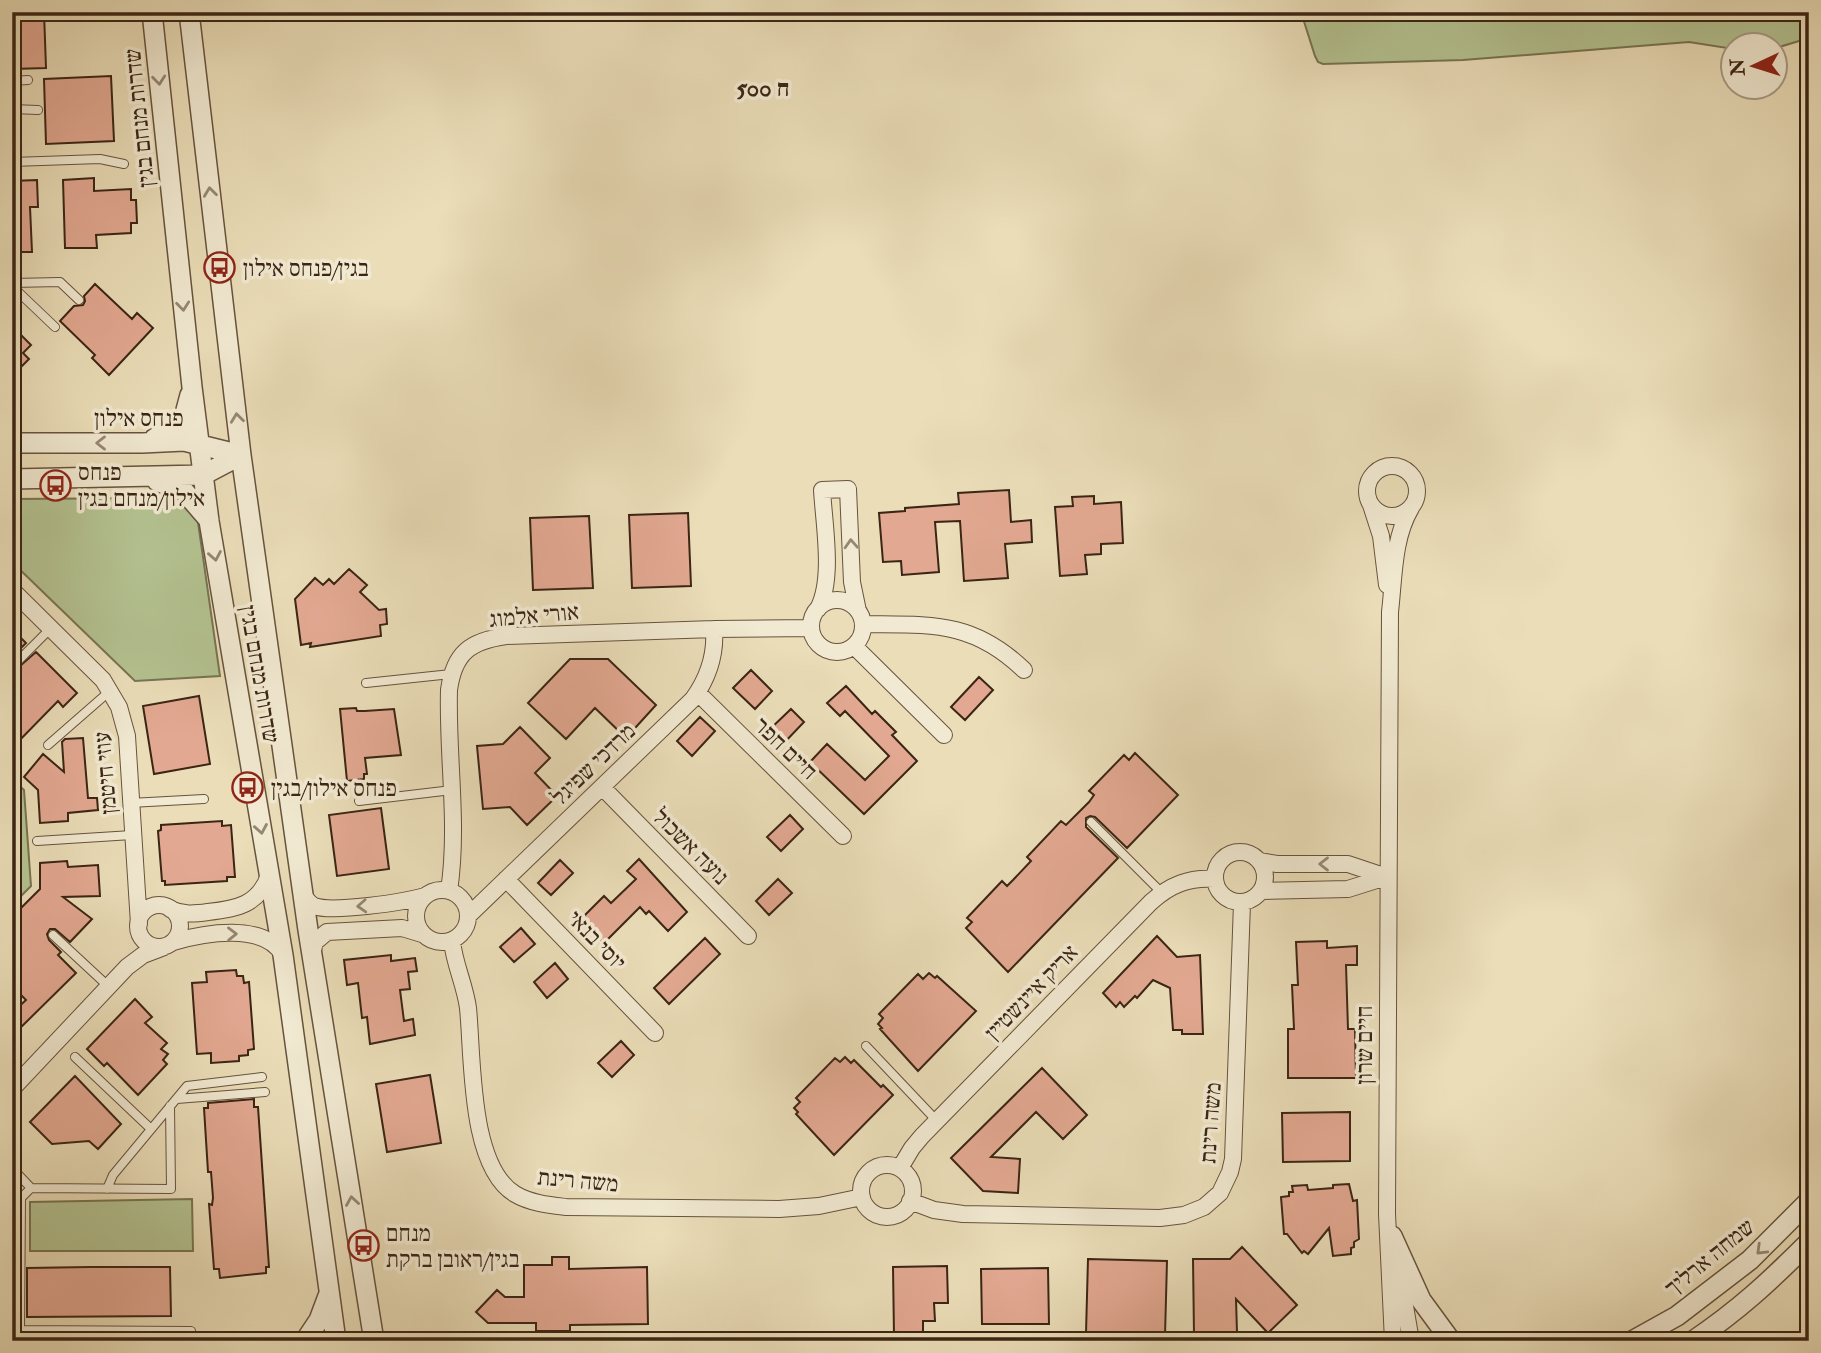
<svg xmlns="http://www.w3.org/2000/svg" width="1821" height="1353" viewBox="0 0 1821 1353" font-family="'IM FELL Double Pica','Frank Ruhl Libre',serif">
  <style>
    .green { fill: #b4c291; stroke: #787452; stroke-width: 2 }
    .building { fill: #e2a891; stroke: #3b2514; stroke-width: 2 }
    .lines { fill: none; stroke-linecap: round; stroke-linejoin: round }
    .service-casing { stroke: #67533d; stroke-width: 10 }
    .minor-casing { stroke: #67533d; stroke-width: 18 }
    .tertiary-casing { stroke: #67533d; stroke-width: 22 }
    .service { stroke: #f1e9d1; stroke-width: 8 }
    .minor { stroke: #f1e9d1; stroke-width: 16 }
    .tertiary { stroke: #f1e9d1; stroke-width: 19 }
    .oneway { stroke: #968772 }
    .labels { text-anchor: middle; stroke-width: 7; stroke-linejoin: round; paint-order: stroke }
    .street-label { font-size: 23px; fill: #3b2514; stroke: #f1e9d1 }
    .poi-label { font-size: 23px; fill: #3b2514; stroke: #f1e9d1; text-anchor: start }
    .neighbourhood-label { font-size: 24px; font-weight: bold; fill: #3b2514; stroke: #f1e9d1 }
  </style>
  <rect width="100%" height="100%" fill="#eaddb8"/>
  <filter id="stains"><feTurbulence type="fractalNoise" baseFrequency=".00286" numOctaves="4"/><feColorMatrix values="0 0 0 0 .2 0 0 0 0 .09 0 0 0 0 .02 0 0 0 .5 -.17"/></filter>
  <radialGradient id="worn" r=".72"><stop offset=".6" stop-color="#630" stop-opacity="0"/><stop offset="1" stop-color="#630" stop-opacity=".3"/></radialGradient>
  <!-- green -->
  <path class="green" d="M1301 12H1809V38L1776 48V46H1734L1733 49 1689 42 1463 60 1323 64 1318 62 1315 56Z
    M157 498 182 504 198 522 220 676 135 681 12 562V499Z
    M12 779 24 790 31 886 12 905Z
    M192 1199 193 1251H30V1202Z"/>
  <!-- building -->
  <path class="building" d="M12 12H44L46 68 12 69Z
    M111 76 114 141 46 144 44 79Z
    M94 178V191L131 189V200H136L137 223H131V233L96 235 97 248H65L63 180Z
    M37 180 38 207H30L32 252H14L12 247V181Z
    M95 284 132 319 137 313 153 328 109 375 92 358 95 355 60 321 74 306 83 305 85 301 84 296Z
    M12 326 31 345 23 353 29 359 12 376Z
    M1009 490 1011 522 1031 520 1032 542 1005 544 1008 578 964 581 960 521 935 522 939 572 902 575 901 561 883 562 879 513 905 511V508L959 504 958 493Z
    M1094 496V504L1121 502 1123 543 1101 544V554L1085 555 1087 574 1060 576 1055 507 1073 506 1072 497Z
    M688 513 691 586 632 588 629 515Z
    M589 516 593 588 533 590 530 518Z
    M349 569 367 585 360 592 379 610 386 609 387 624 380 625 381 636 310 647 311 643 301 645 295 599 315 578 323 585 329 579 334 584Z
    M12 629 26 643 12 657Z
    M36 652 77 693 63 707 58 701 12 748V673Z
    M570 659H608L656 705 626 738 595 708 566 739 528 703Z
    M751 670 772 691 755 709 733 688Z
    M979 677 993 690 965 720 951 707Z
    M846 686 872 714 875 711 896 732 892 735 917 761 864 814 810 762 827 744 865 780 889 756 845 711 840 716 827 703Z
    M199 696 210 764 154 774 143 706Z
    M356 708 357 711H365L394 709 401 755 365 758 367 774H364V779L347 781 340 709Z
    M791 709 804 722 782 745 768 731Z
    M700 717 715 731 692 756 677 741Z
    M520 727 550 758 535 773 557 796 527 825 510 807 483 809 477 746 503 744Z
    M83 738 88 798H97L98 810 68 813V821L40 823 38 790 24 777 43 754 64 772 62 742 65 739Z
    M1135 753 1178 795 1127 848 1095 817 1090 816 1086 818V827L1118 858 1008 972 966 928 972 922 967 918 1002 881 1007 886 1013 880 1031 861 1027 857 1061 821 1066 825 1089 802 1094 795 1089 791 1124 755 1129 760Z
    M381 808 389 869 337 876 329 815Z
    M790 815 803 829 781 851 767 837Z
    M222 821V826L231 825 235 877H227V881L165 885V881H162L158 831 161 830V825Z
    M639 859 687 912 668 931 649 911 646 914 640 907 604 943 580 920 604 896 611 903 636 879 627 871Z
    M560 860 573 873 551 895 538 883Z
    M67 861 68 867 98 865 100 896 63 897 92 919 70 942 55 929H50L47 934 49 940 61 952 58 955 76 973 12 1036V1013L26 1000 12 986V917L40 889V863Z
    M778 879 792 893 769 915 756 901Z
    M521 928 535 944 514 962 500 947Z
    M1157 936 1177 957 1200 955 1203 1034H1182V1030H1173L1170 988 1153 980 1137 998 1135 996 1124 1007 1120 1002 1116 1007 1103 993Z
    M705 938 720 954 669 1004 654 988Z
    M1327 941V948L1357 946V965H1346L1348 1029H1355L1356 1078H1288V1029H1294L1292 985H1298L1296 942Z
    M391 955V961L415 958 417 971 408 972 410 989 400 990 404 1021 413 1019 415 1035 370 1044 367 1017 362 1018 358 983 347 985 344 960Z
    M555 963 568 979 547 998 534 982Z
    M236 970 237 976H243L244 983 249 982 254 1049 248 1050V1055L239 1056V1061L211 1063V1053L197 1054 192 983 207 982 206 972Z
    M929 973 935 978 937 976 976 1011 918 1071 880 1029 882 1028 878 1024 883 1018 879 1014 918 974 923 979Z
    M135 999 152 1017 145 1023 167 1043 161 1049 168 1054 163 1060 167 1064 138 1095 107 1063 104 1066 87 1049Z
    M621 1041 634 1055 612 1077 598 1063Z
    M845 1057 851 1063 854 1060 881 1087 883 1085 893 1095 834 1155 796 1114 798 1112 794 1108 800 1102 796 1098 835 1058 840 1062Z
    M1042 1068 1087 1115 1063 1139 1036 1112 991 1157 1020 1159 1018 1193 983 1191 951 1158Z
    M430 1075 441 1143 387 1152 376 1084Z
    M75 1076 121 1124 98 1149 89 1141 52 1144 30 1122Z
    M254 1099V1107H258L269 1267H266V1273L220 1278 219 1269H214L209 1204 212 1205 213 1198 211 1172H208L204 1108H208V1103Z
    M1350 1112V1161L1283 1162 1282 1113Z
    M1349 1184 1353 1201 1357 1200 1359 1239 1354 1242V1247L1351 1248V1254L1333 1256 1329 1228 1308 1254 1304 1251 1302 1253 1287 1234H1284L1281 1197 1289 1196V1192H1293L1292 1186 1307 1185 1308 1190 1333 1188V1185Z
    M1242 1247 1297 1305 1268 1333 1236 1299 1237 1333 1194 1334 1193 1259H1230Z
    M552 1257H569V1269L647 1267 648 1324 570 1325V1331H536V1323H488L476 1312 497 1290 505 1297H524V1265H552Z
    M1088 1259 1167 1261 1165 1336 1086 1333Z
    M947 1266 948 1303H934L935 1321H923V1336H894L893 1267Z
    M90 1267H170L171 1316 27 1317V1268Z
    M1048 1268 1049 1324H982L981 1269Z"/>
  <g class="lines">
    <defs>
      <path id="service" d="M12 81 28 80
        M12 109 38 110
        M12 162 100 159 124 164
        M12 283 60 282 79 300
        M12 286 55 327
        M12 667 51 628
        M366 683 451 674
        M48 745 111 690
        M359 801 452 790
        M130 803 204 799
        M1091 822 1162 893
        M37 841 132 835
        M53 935 108 986
        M866 1046 937 1121
        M75 1057 151 1129
        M177 1099 265 1092
        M12 1168 31 1188 171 1189 170 1106
        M31 1188 21 1198 20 1330 191 1331
        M107 1189 113 1175 187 1086 262 1077"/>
      <path id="minor" d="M1367 491a25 25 0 1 1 50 0a25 25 0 1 1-50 0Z
        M1371 505 1381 536 1387 585
        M12 590 103 680 119 707 127 736 139 924
        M811 626a26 26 0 1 1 52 0a26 26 0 1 1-52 0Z
        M818 609C834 579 824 525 822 490L848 489 852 582 858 611
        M863 624C930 625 972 620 1024 670
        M854 646 944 735
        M698 693 843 836
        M602 787 748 936
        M1215 877a25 25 0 1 1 50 0a25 25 0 1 1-50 0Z
        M1259 861 1277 864H1348L1387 877
        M506 879 655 1033
        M416 916a26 26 0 1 1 52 0a26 26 0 1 1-52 0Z
        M449 891C459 824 447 757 449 690 454 653 470 641 506 636L714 629 811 628
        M1261 891 1348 889 1386 877
        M303 894C306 899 308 903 314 906 332 913 405 902 425 896
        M138 926a21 21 0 1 1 42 0a21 21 0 1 1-42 0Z
        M170 909C183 915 194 914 208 912 236 909 259 905 269 875
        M469 915 693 699C708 678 716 655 714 629
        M452 941C454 963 465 985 468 1008 473 1058 469 1166 515 1194 530 1203 549 1205 566 1207L779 1209 819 1206 862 1197
        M173 942C204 933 264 922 283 955
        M312 954 315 942 327 932 402 928 422 934
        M12 1089 127 967 143 955 164 947
        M861 1191a26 26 0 1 1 52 0a26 26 0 1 1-52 0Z
        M900 1168 912 1148 922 1136 1151 902C1170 885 1189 877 1215 879
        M910 1201 934 1210 963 1214 1160 1218 1184 1215 1204 1207 1220 1193 1230 1172 1233 1159 1242 903
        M1399 1271 1411 1341
        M1393 1341 1387 1214 1390 612C1394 578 1393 538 1411 508"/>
      <path id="tertiary" d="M152 12 192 387 209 521 283 955 336 1341
        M189 12 241 455 308 930 374 1341
        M155 438 182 425 190 395
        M12 443H142L184 441 241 455
        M12 479 203 475 241 455
        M157 481 184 491 209 520
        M1392 1236 1421 1300 1451 1341
        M305 1341 319 1320 328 1296
        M1632 1341 1677 1316 1750 1260 1809 1201
        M1693 1341C1739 1310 1770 1281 1809 1242"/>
    </defs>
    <!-- service casing -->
    <use href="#service" class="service-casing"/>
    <!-- minor casing -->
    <use href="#minor" class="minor-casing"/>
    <!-- tertiary casing -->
    <use href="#tertiary" class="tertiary-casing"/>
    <!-- service -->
    <use href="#service" class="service"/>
    <!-- minor -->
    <use href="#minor" class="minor"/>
    <!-- tertiary -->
    <use href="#tertiary" class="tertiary"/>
  </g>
  <!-- one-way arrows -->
  <defs><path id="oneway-chevron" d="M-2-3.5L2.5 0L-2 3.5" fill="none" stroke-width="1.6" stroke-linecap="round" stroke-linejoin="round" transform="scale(1.75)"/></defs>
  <g class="oneway">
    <use href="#oneway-chevron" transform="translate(159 80) rotate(84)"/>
    <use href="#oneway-chevron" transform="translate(210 192) rotate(-97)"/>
    <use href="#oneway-chevron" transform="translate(183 306) rotate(84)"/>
    <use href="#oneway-chevron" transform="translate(237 418) rotate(-97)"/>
    <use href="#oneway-chevron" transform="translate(101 443) rotate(-180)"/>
    <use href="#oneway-chevron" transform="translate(851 544) rotate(-93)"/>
    <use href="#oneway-chevron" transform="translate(215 556) rotate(80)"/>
    <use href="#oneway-chevron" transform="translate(261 829) rotate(80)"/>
    <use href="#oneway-chevron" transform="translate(1324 864) rotate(-180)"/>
    <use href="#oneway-chevron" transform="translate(362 906) rotate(177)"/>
    <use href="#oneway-chevron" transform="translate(232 934) rotate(-1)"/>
    <use href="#oneway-chevron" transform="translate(352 1201) rotate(-99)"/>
    <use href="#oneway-chevron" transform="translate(1761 1250) rotate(136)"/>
  </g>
  <!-- icons -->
  <defs>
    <symbol id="bus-ring" viewBox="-11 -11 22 22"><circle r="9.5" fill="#f1e9d1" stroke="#8f2418" stroke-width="1.5"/><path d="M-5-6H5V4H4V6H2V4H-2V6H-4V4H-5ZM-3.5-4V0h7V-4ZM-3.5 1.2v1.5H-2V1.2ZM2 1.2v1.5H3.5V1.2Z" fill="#8f2418"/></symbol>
  </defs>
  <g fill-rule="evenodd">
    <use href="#bus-ring" x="202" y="250" width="35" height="35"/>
    <use href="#bus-ring" x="38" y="468" width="35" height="35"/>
    <use href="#bus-ring" x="230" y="770" width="35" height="35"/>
    <use href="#bus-ring" x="346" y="1228" width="35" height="35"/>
  </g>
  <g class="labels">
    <!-- street labels -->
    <g class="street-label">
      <text transform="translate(139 118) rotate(-96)" y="8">שדרות מנחם בגין</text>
      <text x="139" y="426">פנחס אילון</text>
      <text transform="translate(534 615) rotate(-5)" y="8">אורי אלמוג</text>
      <text transform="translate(260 674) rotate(80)" y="8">שדרות מנחם בגין</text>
      <text transform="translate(786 748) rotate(44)" y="8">חיים חפר</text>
      <text transform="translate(593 764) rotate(-44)" y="8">מרדכי שפיגל</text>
      <text transform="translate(105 773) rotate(-95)" y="8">עוזי חיטמן</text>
      <text transform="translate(691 846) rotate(45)" y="8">נועה אשכול</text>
      <text transform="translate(597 940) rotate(46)" y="8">יוסי בנאי</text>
      <text transform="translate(1031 992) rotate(-46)" y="8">אריק איינשטיין</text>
      <text transform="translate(1364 1045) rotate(-90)" y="8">חיים שרון</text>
      <text transform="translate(1210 1123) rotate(-86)" y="8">משה רינת</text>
      <text transform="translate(578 1180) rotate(5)" y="8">משה רינת</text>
      <text transform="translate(1709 1257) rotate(-39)" y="8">שמחה ארליך</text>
    </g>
    <!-- poi labels -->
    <g class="poi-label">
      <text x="243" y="276">בגין/פנחס אילון</text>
      <text x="78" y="480">פנחס<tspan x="78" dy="26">אילון/מנחם בגין</tspan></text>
      <text x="271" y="796">פנחס אילון/בגין</text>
      <text x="386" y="1241">מנחם<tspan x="386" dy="26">בגין/ראובן ברקת</tspan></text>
    </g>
    <!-- neighbourhood labels -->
    <g class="neighbourhood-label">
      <text x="763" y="96">ח 500</text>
    </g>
  </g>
  <!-- margin -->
  <rect width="1821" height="1353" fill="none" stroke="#eaddb8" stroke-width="42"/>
  <rect x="14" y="14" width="1793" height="1325" fill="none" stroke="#3b2514" stroke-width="3.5"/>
  <rect x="21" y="21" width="1779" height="1311" fill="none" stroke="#3b2514" stroke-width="2"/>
  <!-- north arrow -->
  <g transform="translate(1754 66) rotate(266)"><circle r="33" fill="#f1e9d1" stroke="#a89b85" stroke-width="2"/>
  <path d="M0-5L12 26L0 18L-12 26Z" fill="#8f2418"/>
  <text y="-10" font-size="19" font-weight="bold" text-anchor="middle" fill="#3b2514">N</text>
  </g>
  <rect width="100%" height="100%" filter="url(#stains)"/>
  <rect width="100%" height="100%" fill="url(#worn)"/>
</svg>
